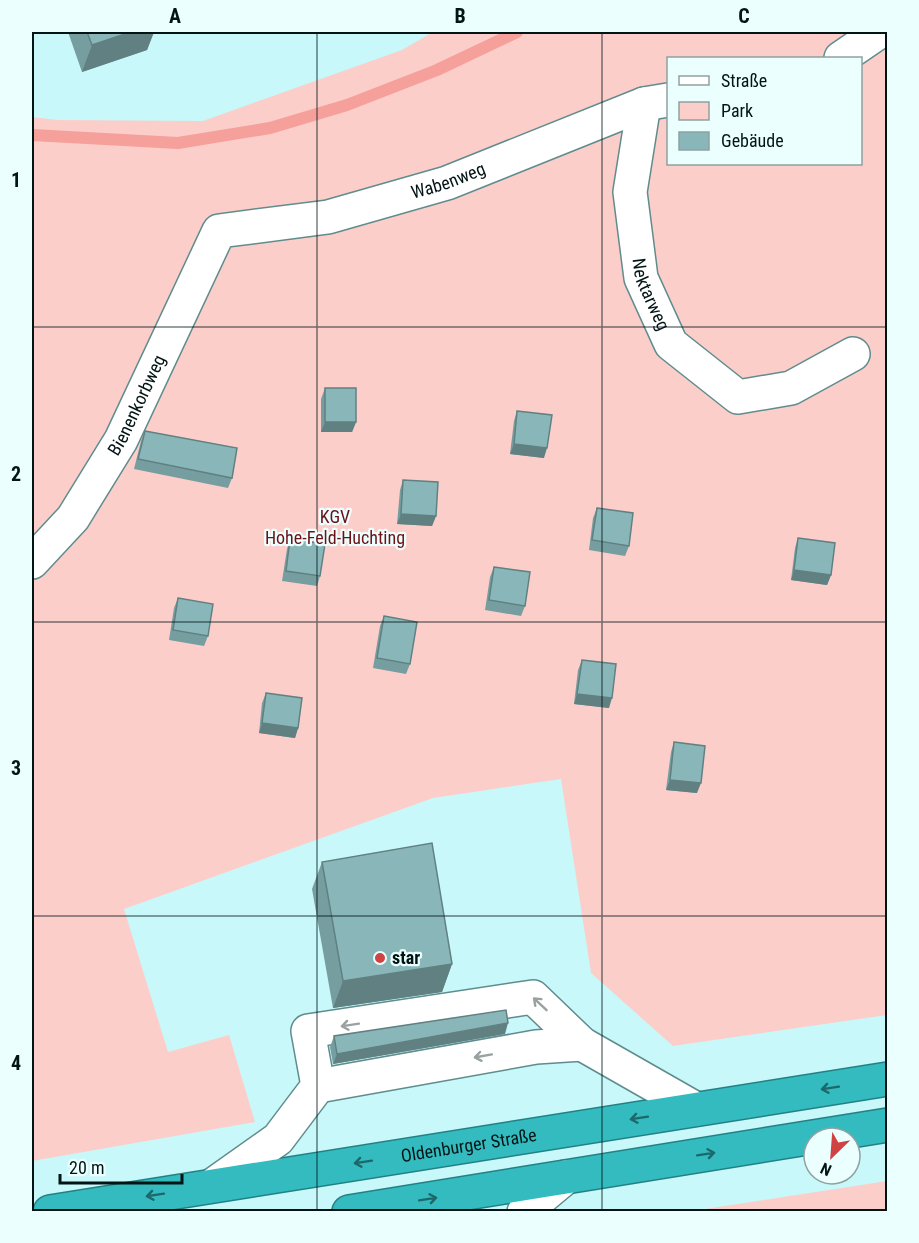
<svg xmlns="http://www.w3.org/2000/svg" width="919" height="1243" viewBox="0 0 919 1243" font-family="'Roboto Condensed',sans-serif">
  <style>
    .green { fill: #fcceca; fill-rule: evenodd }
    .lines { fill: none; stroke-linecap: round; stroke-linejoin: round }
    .stream { stroke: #f5a09a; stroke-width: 12 }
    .minor-casing { stroke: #5f8c8d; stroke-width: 36 }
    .highway-casing { stroke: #238184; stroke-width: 36 }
    .minor { stroke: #fff; stroke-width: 33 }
    .highway { stroke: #34bbbf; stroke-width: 33 }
    .wall { fill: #769d9f }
    .shaded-wall { fill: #608082 }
    .building { fill: #89b7b9; stroke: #608082; stroke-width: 1.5 }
    .oneway { stroke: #9aa1a1 }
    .oneway2 { stroke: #1c686a }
    .grid { fill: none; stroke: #031415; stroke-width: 1.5; stroke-opacity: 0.55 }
    .poi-dot { fill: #d14243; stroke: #ecffff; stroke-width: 2 }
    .labels { text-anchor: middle; stroke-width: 4.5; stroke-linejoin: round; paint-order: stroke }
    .street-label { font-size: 18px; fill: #031415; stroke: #ecffff }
    .park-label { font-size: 18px; fill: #6e1116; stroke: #ecffff }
    .poi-label { font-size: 18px; font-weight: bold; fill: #031415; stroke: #ecffff; text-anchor: start }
    .neatline { fill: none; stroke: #031415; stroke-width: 2 }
    .grid-label { font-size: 20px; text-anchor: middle; font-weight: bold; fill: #031415 }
  </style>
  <rect width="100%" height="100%" fill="#c8f8f9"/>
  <!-- green -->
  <path class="green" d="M433 32H887V1015L673 1046 591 973 561 779 433 798 124 909 168 1052 229 1035 255 1122 32 1161V117L57 120 203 121 402 50ZM668 58H860V164H668Z
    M887 1181V1211H692Z"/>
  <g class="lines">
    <!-- stream -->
    <path class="stream" d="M32 135 178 143 270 128 347 105 437 70 517 32"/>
    <defs>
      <g id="minor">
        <path d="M841 58 879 32"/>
        <path id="s1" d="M644 104 630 192 641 278 671 344 738 397 791 388 853 354"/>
        <path id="s2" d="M32 562 73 518 121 440 219 231 328 217 447 183 644 104 668 100"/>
        <path d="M318 1086 536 1047 582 1044"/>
        <path d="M213 1185 278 1139 318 1086 308 1031 533 997 582 1044 696 1109"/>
        <path d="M524 1212 566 1177"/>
      </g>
      <g id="highway">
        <path id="s3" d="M50 1212 888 1079"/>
        <path d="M349 1212 888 1125"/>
      </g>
    </defs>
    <!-- minor casing -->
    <use href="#minor" class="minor-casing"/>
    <!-- highway casing -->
    <use href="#highway" class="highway-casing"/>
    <!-- minor -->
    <use href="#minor" class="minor"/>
    <!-- highway -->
    <use href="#highway" class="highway"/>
  </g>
  <!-- wall -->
  <path class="wall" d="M68 32H154L147 50 82 72Z
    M325 388 356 422 352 432H321V399Z
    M517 411 544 458 510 454 514 421Z
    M145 431 232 478 228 488 134 469 141 441Z
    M403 480 436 516 432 526 397 524 400 490Z
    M597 508 629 546 625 556 589 550 593 518Z
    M798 538 831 575 827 585 791 580 795 548Z
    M290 539 320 576 317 586 282 581 287 549Z
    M494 567 525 606 521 616 485 610 490 577Z
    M178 598 208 636 204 646 169 640 174 608Z
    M384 616 410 664 406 674 373 668 380 626Z
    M582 660 609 708 574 704 578 670Z
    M266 693 298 728 295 738 259 733 262 703Z
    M674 742 697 793 666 790 671 752Z
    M322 862 452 964 442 992 333 1008 312 889Z
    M505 1034 333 1064 330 1047 334 1036Z"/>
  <!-- shaded-wall -->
  <path class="shaded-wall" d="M131 32H154L147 50 82 72 92 45Z
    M325 422H356L352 432H321Z
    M514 444 547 448 544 458 510 454Z
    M401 514 436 516 432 526 397 524Z
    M794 570 831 575 827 585 791 580Z
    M577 694 612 698 609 708 574 704Z
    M262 723 298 728 295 738 259 733Z
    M670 780 701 783 697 793 666 790Z
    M452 964 442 992 333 1008 343 981Z
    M508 1023 505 1034 333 1064 337 1054Z"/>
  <!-- building -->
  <path class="building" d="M87 32H131L92 45Z
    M325 388H356V422H325Z
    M517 411 552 415 547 448 514 444Z
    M145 431 237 448 232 478 138 459Z
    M403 480 438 482 436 516 401 514Z
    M597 508 633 513 629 546 592 540Z
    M798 538 835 543 831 575 794 570Z
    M290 539 325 544 320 576 286 571Z
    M494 567 530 572 525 606 489 600Z
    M178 598 213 604 208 636 173 630Z
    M384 616 417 622 410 664 377 658Z
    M582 660 616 664 612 698 577 694Z
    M266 693 302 698 298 728 262 723Z
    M674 742 705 746 701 783 670 780Z
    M432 843 452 964 343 981 322 862Z
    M506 1010 508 1023 337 1054 334 1036Z"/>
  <!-- one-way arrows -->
  <defs><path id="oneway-shaft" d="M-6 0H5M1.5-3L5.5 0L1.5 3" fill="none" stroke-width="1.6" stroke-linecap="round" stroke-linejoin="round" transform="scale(1.5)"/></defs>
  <g class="oneway">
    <use href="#oneway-shaft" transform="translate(540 1004) rotate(-137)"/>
    <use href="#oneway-shaft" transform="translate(350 1025) rotate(171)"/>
    <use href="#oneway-shaft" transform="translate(483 1056) rotate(170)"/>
  </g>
  <g class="oneway2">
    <use href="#oneway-shaft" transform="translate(830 1088) rotate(171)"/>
    <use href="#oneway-shaft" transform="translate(639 1118) rotate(171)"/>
    <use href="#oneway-shaft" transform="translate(706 1154) rotate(-9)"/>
    <use href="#oneway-shaft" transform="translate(363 1162) rotate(171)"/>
    <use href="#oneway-shaft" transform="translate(155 1195) rotate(171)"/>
    <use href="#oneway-shaft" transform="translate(428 1199) rotate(-9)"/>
  </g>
  <!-- grid -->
  <path class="grid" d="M317 32V1212M602 32V1212M32 327H888M32 622H888M32 916H888"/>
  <!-- markers -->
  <circle class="poi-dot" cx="380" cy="958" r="6"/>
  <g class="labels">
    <!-- street labels -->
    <g class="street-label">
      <text dy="6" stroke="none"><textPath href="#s2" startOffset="618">Wabenweg</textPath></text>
      <text dy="6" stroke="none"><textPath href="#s1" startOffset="194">Nektarweg</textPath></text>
      <text dy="6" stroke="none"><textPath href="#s2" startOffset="190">Bienenkorbweg</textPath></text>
      <text dy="6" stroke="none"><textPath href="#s3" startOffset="424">Oldenburger Straße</textPath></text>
    </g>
    <!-- park labels -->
    <g class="park-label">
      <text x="335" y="523">KGV<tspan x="335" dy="21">Hohe-Feld-Huchting</tspan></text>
    </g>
    <!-- poi labels -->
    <g class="poi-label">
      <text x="392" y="964">star</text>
    </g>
  </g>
  <!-- border -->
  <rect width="919" height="1243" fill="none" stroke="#ecffff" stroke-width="66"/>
  <!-- legend -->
  <rect x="667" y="57" width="195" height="108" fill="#ecffff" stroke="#8fa1a1" stroke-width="1.5"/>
  <rect x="679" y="76" width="30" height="9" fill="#ffffff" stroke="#8fa1a1" stroke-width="1.5"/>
  <text x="721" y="87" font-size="18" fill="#031415">Straße</text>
  <rect x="679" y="102" width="30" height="18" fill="#fcceca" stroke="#8fa1a1" stroke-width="1.5"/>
  <text x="721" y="117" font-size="18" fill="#031415">Park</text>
  <rect x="679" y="132" width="30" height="18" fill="#89b7b9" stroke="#8fa1a1" stroke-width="1.5"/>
  <text x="721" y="147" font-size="18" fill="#031415">Gebäude</text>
  <!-- north arrow -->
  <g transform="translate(832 1156) rotate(205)"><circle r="28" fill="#ecffff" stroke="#8fa1a1" stroke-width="1.5"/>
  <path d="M0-4.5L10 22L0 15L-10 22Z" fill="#d14243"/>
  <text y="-9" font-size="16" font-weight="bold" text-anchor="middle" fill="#031415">N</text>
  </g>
  <!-- scale -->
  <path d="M60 1174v9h122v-9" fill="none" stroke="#031415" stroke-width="3"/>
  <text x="69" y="1174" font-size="18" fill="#031415" stroke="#ecffff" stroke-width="4.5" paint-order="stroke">20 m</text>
  <rect x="33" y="33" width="853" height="1177" class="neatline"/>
  <g class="grid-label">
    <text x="175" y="23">A</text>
    <text x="460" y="23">B</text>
    <text x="744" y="23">C</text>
    <text x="16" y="187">1</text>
    <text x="16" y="481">2</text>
    <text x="16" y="775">3</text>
    <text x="16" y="1070">4</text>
  </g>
</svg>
